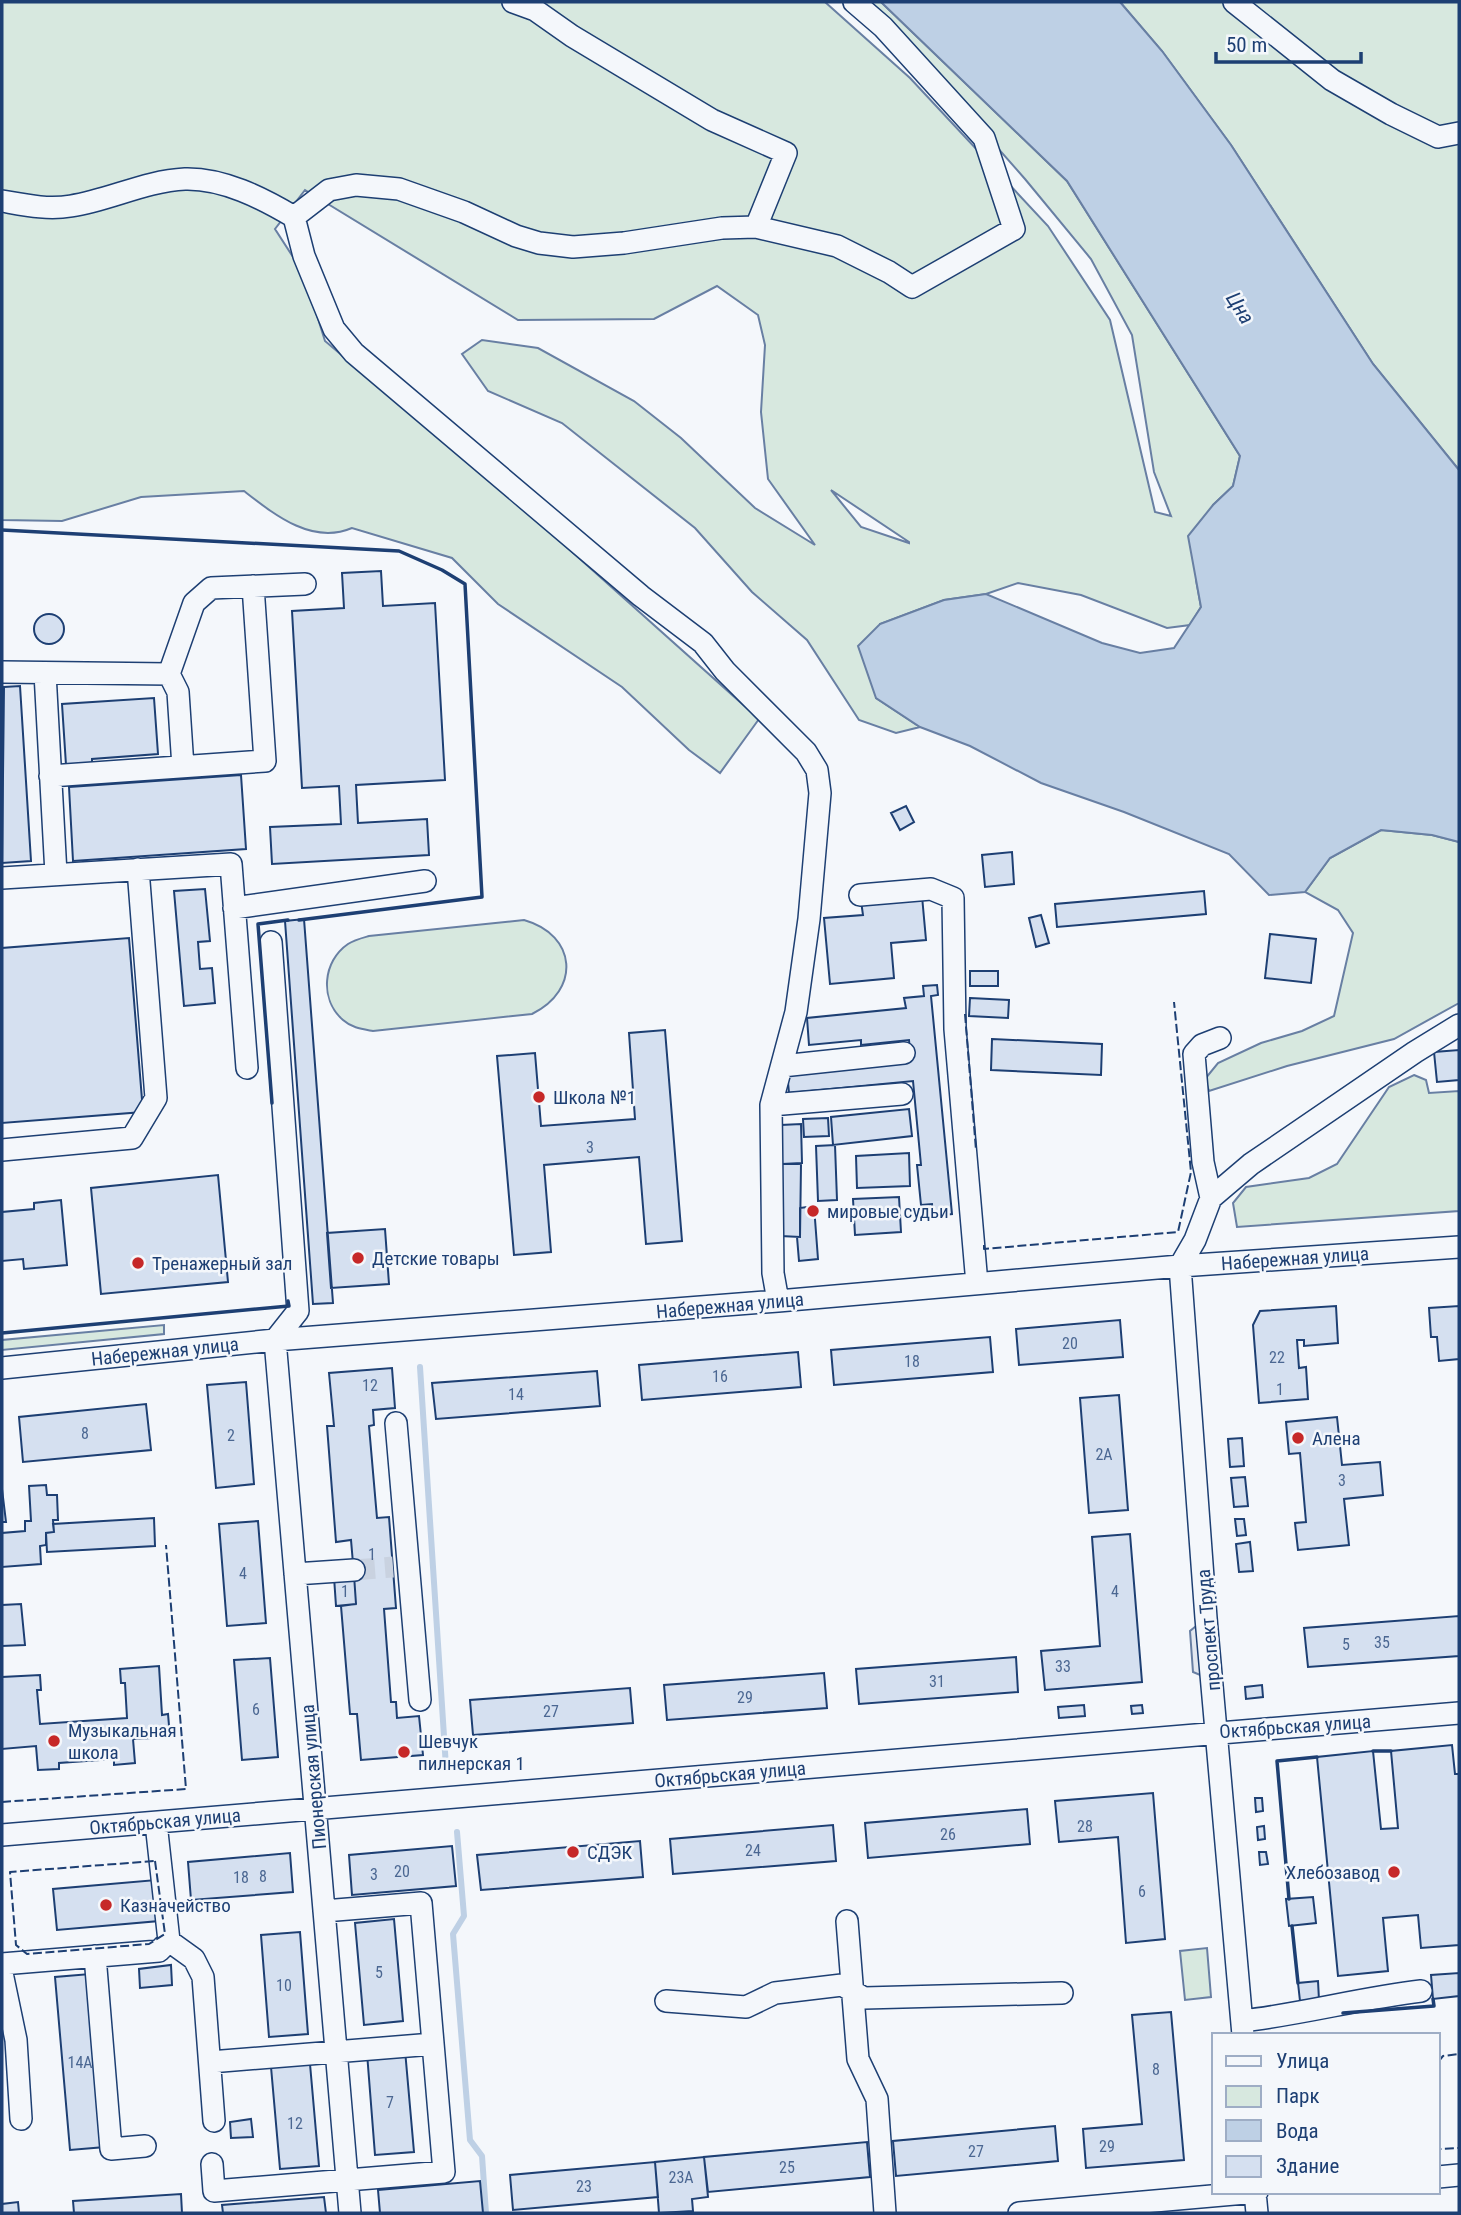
<svg xmlns="http://www.w3.org/2000/svg" width="1461" height="2215" viewBox="0 0 1461 2215" font-family="'Roboto Condensed',sans-serif">
  <style>
    .green { fill: #d7e8df; stroke: #687fa3; stroke-width: 2; fill-rule: evenodd }
    .parking { fill: #e3e8f0; stroke: #687fa3; stroke-width: 2 }
    .water { fill: #bed0e5; stroke: #687fa3; stroke-width: 2 }
    .lines { fill: none; stroke-linecap: round; stroke-linejoin: round }
    .stream { stroke: #bed0e5; stroke-width: 6 }
    .building { fill: #d5e0f0; stroke: #1d3f73; stroke-width: 2 }
    .minor-tunnel { stroke: #c9d2e0; stroke-width: 21; stroke-dasharray: 21 10; stroke-linecap: butt }
    .minor-casing { stroke: #1d3f73; stroke-width: 24 }
    .minor { stroke: #f4f7fb; stroke-width: 21 }
    .fence { stroke: #1d3f73; stroke-width: 2; stroke-dasharray: 9 3.5; stroke-linecap: butt }
    .wall { stroke: #1d3f73; stroke-width: 3.5 }
    .poi-dot { fill: #c62828; stroke: #f4f7fb; stroke-width: 2.5 }
    .labels { text-anchor: middle; stroke-width: 5; stroke-linejoin: round; paint-order: stroke }
    .number-label { font-size: 16px; fill: #4b6792 }
    .poi-label { font-size: 19px; fill: #1d3f73; stroke: #f4f7fb; text-anchor: start }
    .street-label { font-size: 19px; fill: #1d3f73; stroke: #f4f7fb }
    .water-label { font-size: 21px; font-style: italic; fill: #1d3f73; stroke: #f4f7fb }
  </style>
  <rect width="100%" height="100%" fill="#f4f7fb"/>
  <!-- green -->
  <path class="green" d="M2 2H825L910 78 1048 226 1110 320 1155 512 1171 516 1154 472 1132 335 1091 259 1025 179 936 78 845 2H881L1067 181 1240 456 1233 486 1213 505 1196 580 1201 607 1190 625 1167 628 1081 595 1018 583 986 594 944 600 880 624 876 698 920 727 896 733 859 720 807 640 752 592 695 528 562 423 488 391 462 354 482 340 538 348 634 401 681 438 755 508 815 545 768 479 761 412 765 345 758 315 717 286 654 319 518 320 305 190 275 229 304 274 325 341 551 533 759 719 720 773 689 750 622 687 498 604 452 558 352 528C312 545 275 515 244 491L141 497 62 521 2 520ZM831 490 909 542V543L861 527Z
    M1120 2H1459V470L1373 364 1231 145 1162 51Z
    M1381 830 1432 835 1459 842V1003L1394 1039 1287 1066 1209 1091 1205 1079 1218 1063 1261 1043 1302 1031 1334 1016 1353 933 1338 910 1305 892 1330 858Z
    M524 920C577 935 581 990 532 1014L373 1031C362 1029 352 1028 343 1020 319 999 323 961 348 944 354 940 362 938 369 936Z
    M1414 1075 1426 1080 1429 1093 1459 1091V1211L1237 1227 1233 1203 1246 1187 1309 1178 1337 1164 1389 1087Z
    M164 1325V1334L2 1350V1340Z
    M1207 1948 1211 1997 1185 2000 1180 1951Z"/>
  <!-- parking -->
  <path class="parking" d="M1206 1618 1212 1680 1193 1672 1190 1631Z"/>
  <!-- water -->
  <path class="water" d="M881 2H1120L1162 51 1231 145 1373 364 1459 470V842L1432 835 1381 830 1330 858 1305 892 1269 895 1229 854 1124 812 1041 783 970 746 920 727 876 698 858 646 880 624 944 600 986 594 1102 643 1140 653 1174 648 1201 607 1188 536 1213 505 1233 486 1240 456 1067 181Z"/>
  <g class="lines">
    <!-- stream -->
    <path class="stream" d="M420 1367 446 1767
      M457 1832 464 1916 453 1934 470 2140 482 2156 486 2213"/>
  </g>
  <!-- building -->
  <path class="building" d="M381 571 383 606 435 603 445 780 356 785 358 823 427 819 429 855 272 864 270 827 341 824 339 786 302 788 292 611 344 608 342 573Z
    M34 629a15 15 0 1 1 30 0a15 15 0 1 1-30 0Z
    M20 686 31 861 2 863 4 687Z
    M154 698 158 754 92 759V763L66 765 62 704Z
    M241 775 246 849 73 861 69 787Z
    M906 806 914 822 900 830 891 813Z
    M1012 852 1014 884 985 887 982 855Z
    M205 889 210 941 198 942 200 969 212 968 215 1003 184 1006 174 891Z
    M1204 891 1206 914 1057 927 1055 904Z
    M922 896 926 940 891 943 894 978 830 984 824 918 863 915 861 901Z
    M1041 915 1049 943 1036 947 1029 918Z
    M304 919 333 1303 313 1304 285 921Z
    M1270 934 1316 939 1311 983 1265 978Z
    M129 938 143 1112 2 1123V948Z
    M970 971H998V986H970Z
    M937 985 938 995 931 996 952 1214 933 1216 932 1204 921 1205 917 1165H921L913 1081 789 1093 787 1072 911 1060 909 1040 861 1045V1040L809 1045 807 1018 906 1008 904 998 924 996 923 986Z
    M970 998 1009 1000 1008 1018 969 1016Z
    M665 1030 682 1241 646 1244 639 1157 544 1165 551 1252 514 1255 497 1056 535 1053 541 1126 635 1119 629 1033Z
    M992 1039 1102 1044 1101 1075 991 1070Z
    M1459 1050V1080L1437 1082 1434 1052Z
    M909 1109 912 1136 833 1145 831 1117Z
    M828 1118 829 1136 804 1137 803 1119Z
    M801 1124 802 1163 782 1164 781 1125Z
    M835 1145 837 1200 818 1201 816 1146Z
    M909 1153 910 1186 857 1188 856 1156Z
    M782 1164H801L800 1237 781 1236Z
    M218 1175 228 1282 101 1294 91 1188Z
    M899 1197 901 1232 855 1235 853 1199Z
    M61 1200 67 1265 24 1269 23 1259 2 1261V1212L34 1209V1203Z
    M814 1206 818 1259 799 1261 797 1237H800V1208Z
    M385 1229 389 1284 331 1288 327 1233Z
    M1336 1306 1338 1343 1304 1346V1340H1297L1299 1368 1306 1367 1308 1399 1259 1403 1253 1325 1260 1311Z
    M1459 1306V1359L1439 1361 1437 1337H1431L1429 1308Z
    M1120 1320 1123 1357 1019 1365 1016 1329Z
    M990 1337 993 1372 834 1385 831 1350Z
    M798 1352 801 1387 642 1400 639 1365Z
    M392 1368 395 1408 373 1410 374 1425 369 1426 377 1518 389 1517 396 1608 384 1609 391 1702H396L397 1718 419 1716 423 1755 361 1760 357 1714H350L341 1606 356 1604 354 1575 351 1540 336 1542 327 1426H334L329 1373Z
    M597 1371 600 1406 436 1419 432 1383Z
    M246 1382 254 1484 216 1488 207 1385Z
    M1119 1395 1128 1510 1089 1513 1080 1398Z
    M146 1404 151 1450 23 1462 19 1417Z
    M1337 1417 1342 1465 1380 1462 1383 1495 1344 1499 1349 1545 1298 1550 1295 1523 1306 1522 1300 1453 1289 1454 1286 1422Z
    M1242 1438 1244 1466 1230 1467 1228 1439Z
    M1245 1477 1248 1506 1234 1507 1231 1478Z
    M46 1485 47 1495H57L58 1520H53L54 1532 46 1533V1545L40 1546 41 1564 2 1567V1533L25 1531V1521H31L29 1486Z
    M2 1489 6 1522H2Z
    M154 1518 155 1546 47 1552 46 1533 54 1532 53 1524Z
    M1235 1519H1244L1246 1535 1237 1536Z
    M258 1521 266 1623 227 1626 219 1524Z
    M1130 1534 1142 1682 1045 1690 1041 1651 1100 1646 1092 1537Z
    M1250 1542 1253 1571 1239 1572 1236 1544Z
    M354 1575 356 1604 336 1606 334 1577Z
    M21 1604 25 1645 2 1646V1605Z
    M1459 1616V1656L1308 1667 1304 1628Z
    M1016 1657 1018 1692 859 1704 856 1669Z
    M270 1658 278 1757 242 1760 234 1660Z
    M159 1666 162 1715 168 1714 170 1737 133 1739 135 1763 114 1765V1759L59 1763V1769L38 1770 36 1746 2 1749V1677L40 1675 41 1690H37L40 1724 127 1718 125 1683H121L120 1669Z
    M824 1673 827 1708 667 1720 664 1685Z
    M1262 1685 1263 1697 1246 1699 1245 1687Z
    M630 1688 633 1723 473 1735 470 1700Z
    M1084 1705 1085 1716 1059 1718 1058 1707Z
    M1142 1705 1143 1713 1132 1714 1131 1706Z
    M1452 1745 1455 1774H1459V1945L1421 1948 1418 1915 1383 1918 1388 1971 1338 1976 1317 1757 1373 1751 1381 1829 1398 1828 1391 1751Z
    M1153 1793 1165 1939 1126 1943 1118 1837 1059 1842 1055 1801Z
    M1255 1798H1262L1263 1811 1256 1812Z
    M1027 1809 1030 1844 868 1858 865 1823Z
    M833 1825 836 1861 673 1874 670 1839Z
    M1264 1826 1265 1839 1258 1840 1257 1827Z
    M640 1841 643 1877 481 1890 477 1855Z
    M452 1846 456 1886 352 1895 349 1855Z
    M1259 1852H1266L1268 1864 1260 1865Z
    M290 1853 293 1892 191 1900 188 1862Z
    M156 1880 159 1921 57 1930 53 1889Z
    M1313 1897 1316 1923 1289 1926 1286 1899Z
    M394 1919 403 2021 364 2025 355 1923Z
    M300 1932 308 2034 269 2037 261 1935Z
    M171 1965 172 1985 140 1988 139 1969Z
    M1459 1973V1996L1433 1999 1431 1975Z
    M90 1974 105 2147 70 2150 55 1977Z
    M1318 1981 1319 2000 1300 2001 1298 1983Z
    M1171 2012 1184 2160 1086 2168 1083 2129 1142 2124 1132 2015Z
    M405 2050 414 2152 375 2155 367 2053Z
    M310 2064 319 2166 280 2169 271 2067Z
    M251 2119 253 2137 231 2138 230 2122Z
    M1055 2126 1058 2161 896 2176 893 2141Z
    M867 2142 870 2177 708 2192 704 2157Z
    M704 2157 708 2197 692 2199 693 2211 659 2213 655 2162Z
    M655 2162 658 2197 513 2210 510 2175Z
    M480 2181 483 2213H380L378 2190Z
    M181 2194 182 2213H74L73 2201Z
    M324 2197 326 2213H223L222 2205Z
    M18 2202 19 2213H2V2204Z"/>
  <g class="lines">
    <!-- minor-tunnel -->
    <path class="minor-tunnel" d="M354 1570 393 1567"/>
    <defs>
      <path id="minor" d="M513 2 535 10 572 36 712 120 786 153 756 227
        M1234 2 1332 80 1391 114 1438 137 1459 133
        M2 201C25 205 47 210 71 206 110 200 145 181 185 179 223 178 262 198 294 217L329 190 356 185 399 189 464 212 516 236 539 243 573 247 624 243 722 228 756 227 837 246 889 272 912 287 1014 229 984 138 883 27 854 2
        M294 217 304 256 334 329 354 353 641 596 703 643 725 671 806 752 817 770 820 793 809 919 796 1012 771 1105 773 1273 778 1301
        M2 672 169 674 194 603 211 588 305 584
        M45 673 56 874
        M169 674 178 692 183 767
        M50 776 265 761 253 586
        M2 878 231 864 247 1068
        M860 895 931 889 953 898 955 1029 977 1284
        M234 908 425 881
        M271 942 298 1311 275 1340 350 2213
        M782 1066 904 1053
        M771 1105 902 1094
        M2 1150 132 1138 156 1098 138 869
        M1211 1198 1203 1162 1194 1054 1202 1045 1220 1038
        M2 1368 275 1340 778 1301 1180 1266 1459 1247
        M396 1423 420 1700
        M295 1574 354 1570
        M2 1835 1459 1713
        M847 1921 858 2059 877 2099 885 2213
        M169 1941 194 1959 203 1977 214 2121
        M95 1956 111 2149 145 2146
        M2 1964 159 1951 169 1941 156 1823
        M2 1973 16 2040 21 2119
        M666 2001 746 2007 775 1993 842 1985 864 1998 1062 1993
        M1242 2021C1303 2014 1361 1998 1421 1991
        M1243 2035 1206 1618 1180 1266 1195 1240 1211 1198 1251 1164 1415 1052 1459 1025
        M210 2062 433 2044
        M212 2164 214 2191 444 2172 421 1903 324 1911
        M1438 2177 1459 2175
        M1255 2192 1257 2213
        M1019 2213 1257 2192"/>
    </defs>
    <!-- minor casing -->
    <use href="#minor" class="minor-casing"/>
    <!-- minor -->
    <use href="#minor" class="minor"/>
    <!-- fence -->
    <path class="fence" d="M965 1014 976 1150
      M984 1245V1249L1178 1232 1191 1172 1174 1002
      M2 1802 186 1789 166 1545
      M155 1861 165 1934 149 1944 27 1954 16 1945 10 1872Z
      M1438 2062 1443 2056 1459 2054
      M1438 2129 1440 2149 1459 2148"/>
    <!-- wall -->
    <path class="wall" d="M2 530 399 551 442 570 465 584 482 897 299 920
      M272 1103 258 924 288 920
      M2 1333 289 1306 288 1301
      M1373 1751H1391
      M1289 1899 1277 1761 1317 1757
      M1292 1926 1298 1983
      M1343 2013 1434 2006 1433 1999"/>
  </g>
  <!-- markers -->
  <g class="poi-dot">
    <circle cx="539" cy="1097" r="7"/>
    <circle cx="813" cy="1211" r="7"/>
    <circle cx="358" cy="1258" r="7"/>
    <circle cx="138" cy="1263" r="7"/>
    <circle cx="1298" cy="1438" r="7"/>
    <circle cx="54" cy="1741" r="7"/>
    <circle cx="404" cy="1752" r="7"/>
    <circle cx="573" cy="1852" r="7"/>
    <circle cx="1394" cy="1872" r="7"/>
    <circle cx="106" cy="1905" r="7"/>
  </g>
  <g class="labels">
    <!-- number labels -->
    <g class="number-label">
      <text x="590" y="1153">3</text>
      <text x="1070" y="1349">20</text>
      <text x="1277" y="1363">22</text>
      <text x="912" y="1367">18</text>
      <text x="720" y="1382">16</text>
      <text x="370" y="1391">12</text>
      <text x="1280" y="1395">1</text>
      <text x="516" y="1400">14</text>
      <text x="85" y="1439">8</text>
      <text x="231" y="1441">2</text>
      <text x="1104" y="1460">2А</text>
      <text x="1342" y="1486">3</text>
      <text x="372" y="1560">1</text>
      <text x="243" y="1579">4</text>
      <text x="345" y="1597">1</text>
      <text x="1115" y="1597">4</text>
      <text x="1382" y="1648">35</text>
      <text x="1346" y="1650">5</text>
      <text x="1063" y="1672">33</text>
      <text x="937" y="1687">31</text>
      <text x="745" y="1703">29</text>
      <text x="256" y="1715">6</text>
      <text x="551" y="1717">27</text>
      <text x="1085" y="1832">28</text>
      <text x="948" y="1840">26</text>
      <text x="753" y="1856">24</text>
      <text x="402" y="1877">20</text>
      <text x="374" y="1880">3</text>
      <text x="263" y="1882">8</text>
      <text x="241" y="1883">18</text>
      <text x="1142" y="1897">6</text>
      <text x="379" y="1978">5</text>
      <text x="284" y="1991">10</text>
      <text x="80" y="2068">14А</text>
      <text x="1156" y="2075">8</text>
      <text x="390" y="2108">7</text>
      <text x="295" y="2129">12</text>
      <text x="1107" y="2152">29</text>
      <text x="976" y="2157">27</text>
      <text x="787" y="2173">25</text>
      <text x="681" y="2183">23А</text>
      <text x="584" y="2192">23</text>
    </g>
    <!-- poi labels -->
    <g class="poi-label">
      <text x="553" y="1104">Школа №1</text>
      <text x="827" y="1218">мировые судьи</text>
      <text x="372" y="1265">Детские товары</text>
      <text x="152" y="1270">Тренажерный зал</text>
      <text x="1312" y="1445">Алена</text>
      <text x="68" y="1737">Музыкальная<tspan x="68" dy="22">школа</tspan></text>
      <text x="418" y="1748">Шевчук<tspan x="418" dy="22">пилнерская 1</tspan></text>
      <text x="587" y="1859">СДЭК</text>
      <text x="1380" y="1879" text-anchor="end">Хлебозавод</text>
      <text x="120" y="1912">Казначейство</text>
    </g>
    <!-- street labels -->
    <g class="street-label">
      <text transform="translate(1295 1258) rotate(-4)" y="7">Набережная улица</text>
      <text transform="translate(730 1305) rotate(-5)" y="7">Набережная улица</text>
      <text transform="translate(165 1351) rotate(-6)" y="7">Набережная улица</text>
      <text transform="translate(1208 1630) rotate(-95)" y="7">проспект Труда</text>
      <text transform="translate(1295 1726) rotate(-4)" y="7">Октябрьская улица</text>
      <text transform="translate(730 1774) rotate(-5)" y="7">Октябрьская улица</text>
      <text transform="translate(313 1777) rotate(-95)" y="7">Пионерская улица</text>
      <text transform="translate(165 1821) rotate(-5)" y="7">Октябрьская улица</text>
    </g>
    <!-- water labels -->
    <g class="water-label">
      <text transform="translate(1240 308) rotate(58)" y="7">Цна</text>
    </g>
  </g>
  <!-- border -->
  <rect width="1461" height="2215" fill="none" stroke="#1d3f73" stroke-width="7"/>
  <!-- legend -->
  <rect x="1212" y="2033" width="228" height="161" fill="#f4f7fb" stroke="#9eadc5" stroke-width="2"/>
  <rect x="1226" y="2056" width="35" height="10" fill="#f4f7fb" stroke="#9eadc5" stroke-width="2"/>
  <text x="1276" y="2068" font-size="21" fill="#1d3f73">Улица</text>
  <rect x="1226" y="2086" width="35" height="21" fill="#d7e8df" stroke="#9eadc5" stroke-width="2"/>
  <text x="1276" y="2103" font-size="21" fill="#1d3f73">Парк</text>
  <rect x="1226" y="2120" width="35" height="21" fill="#bed0e5" stroke="#9eadc5" stroke-width="2"/>
  <text x="1276" y="2138" font-size="21" fill="#1d3f73">Вода</text>
  <rect x="1226" y="2156" width="35" height="21" fill="#d5e0f0" stroke="#9eadc5" stroke-width="2"/>
  <text x="1276" y="2173" font-size="21" fill="#1d3f73">Здание</text>
  <!-- scale -->
  <path d="M1216 52v10h145v-10" fill="none" stroke="#1d3f73" stroke-width="3.5"/>
  <text x="1226" y="52" font-size="21" fill="#1d3f73" stroke="#f4f7fb" stroke-width="5" paint-order="stroke">50 m</text>
</svg>
